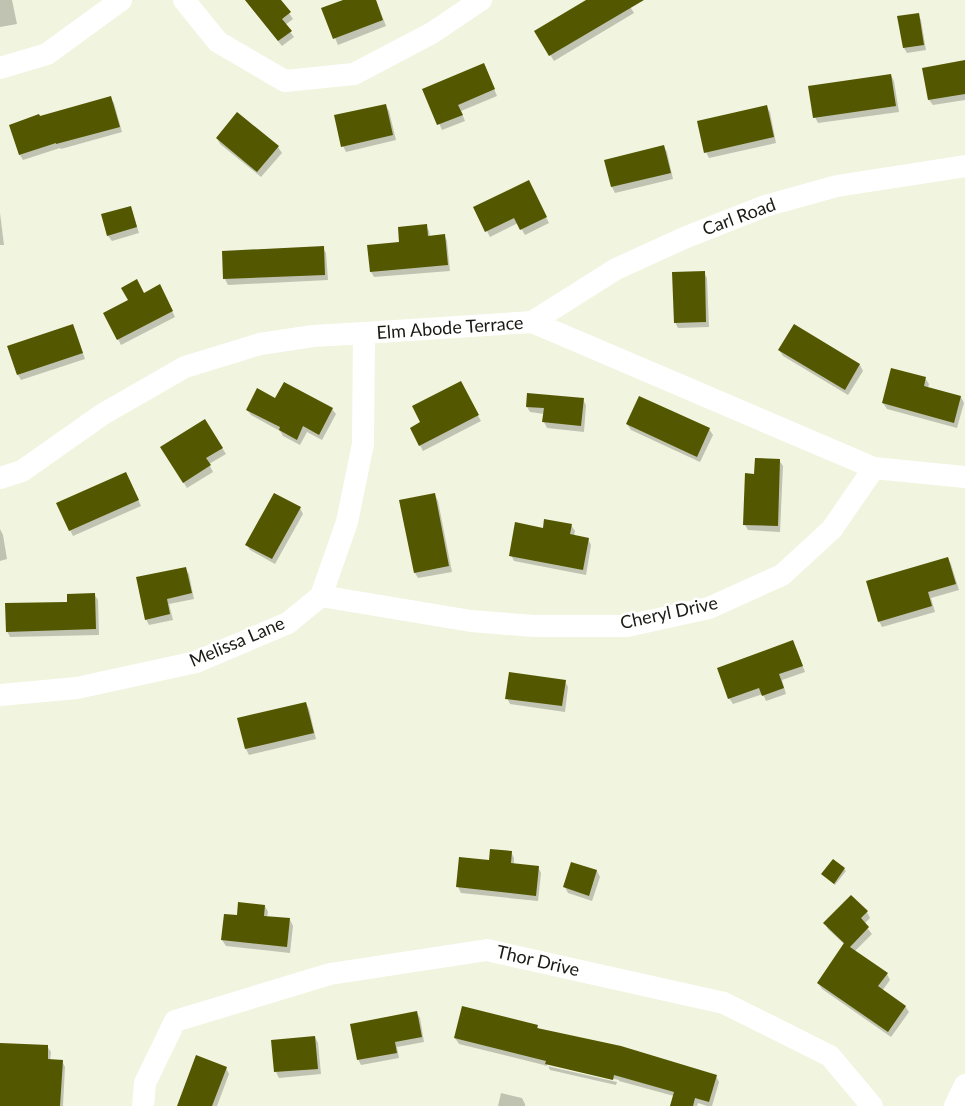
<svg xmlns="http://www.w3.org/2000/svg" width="965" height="1106" viewBox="0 0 965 1106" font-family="Lato,sans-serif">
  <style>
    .shadow { fill: #0003 }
    .building { fill: #535700 }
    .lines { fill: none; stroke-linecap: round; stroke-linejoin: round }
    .street { stroke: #fff; stroke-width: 22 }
    .labels { text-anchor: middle; stroke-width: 5; stroke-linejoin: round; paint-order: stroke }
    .street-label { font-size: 18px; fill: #1a1b14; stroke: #fff }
  </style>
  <rect width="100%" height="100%" fill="#f1f4de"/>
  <!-- shadow -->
  <path class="shadow" d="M0 0H12L17 24 0 27Z
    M245 0H280L293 19 285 25 294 37 282 46Z
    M347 0H376L386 26 338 45 323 9Z
    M597 0H626L634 13 554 61 536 32Z
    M918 14 921 20 926 50 907 53 904 48Z
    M965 62V100L933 105 929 100Z
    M487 71 497 96 461 111 465 121 442 130 424 89Z
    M891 75 894 81 899 112 818 123 815 117Z
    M110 98 114 103 122 132 61 149 60 148 23 160 20 155 10 125Z
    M385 105 389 111 396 140 346 152 343 146Z
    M766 106 770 112 776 143 709 158 706 152Z
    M238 113 278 147 282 153 261 177 220 144 217 138Z
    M664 147 667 152 673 179 615 193 612 187 606 161Z
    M531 188 549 223 525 235 518 223 490 237 475 208Z
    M130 207 133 213 139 233 112 241 108 236Z
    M0 213 4 245H0Z
    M426 226 429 231 430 237 444 235 447 241 450 271 374 277 371 272 401 243Z
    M323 248 326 253 328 280 228 285 225 279 223 252Z
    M704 273 707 278 709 327 678 328 675 322Z
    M163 292 175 317 121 345 118 339 130 301 144 294Z
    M73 326 76 332 85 359 21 380 18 375Z
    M779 350 860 365 863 371 848 395 783 356Z
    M925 378 929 384 928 388 961 397 964 403 957 428 887 409 883 403Z
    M460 383 481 421 423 451 411 428 422 422Z
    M276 400 332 409 336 414 322 440 307 432 300 445 283 436 280 431 251 415 247 410Z
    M583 400 586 405 584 432 547 428 544 422V414L530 412 527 407Z
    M205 421 226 454 209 464 213 472 187 488 162 448Z
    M627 424 709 429 713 435 700 462 631 430Z
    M779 460 783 466 780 532 748 530 745 525Z
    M129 479 141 506 73 536 70 530Z
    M435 495 438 501 452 572 418 578 415 573Z
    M300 508 303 514 275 564 250 550 247 545Z
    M571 525 575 531 574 536 588 539 591 545 586 575 514 561 511 555 544 529Z
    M0 529 3 535 7 559 0 561Z
    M948 558 951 564 959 590 931 598 935 612 882 627 879 621Z
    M185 568 189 574 194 599 169 604 173 620 149 625 146 619Z
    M94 594 98 600 99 635 10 637 7 631 69 603Z
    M796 648 805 672 782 680 786 694 766 701 763 694 733 704 729 698Z
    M565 681 568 687 565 712 510 704 507 698Z
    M306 703 309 709 316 739 249 755 246 749 239 719Z
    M511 852 514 858V865L538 867 541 873 538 901 461 893 458 887 490 862Z
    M833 860 844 869 846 871 835 885 824 876 822 874Z
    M597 871 600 877 592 901 568 893 565 887Z
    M265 906 268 912 267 917 290 920 293 926 290 953 226 946 222 940 238 916Z
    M867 912 870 918 864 924 872 934 854 952 887 974 890 980 882 991 905 1006 909 1012 891 1037 822 989 818 983 845 945 828 929 825 923Z
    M417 1013 420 1018 424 1042 397 1047 399 1058 361 1065 358 1059Z
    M537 1026 539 1029 716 1076 719 1082 712 1106H707L698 1103 697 1106H673L674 1096 619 1081V1080L547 1063V1066L617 1082 616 1085 550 1070 548 1066 459 1044 455 1038Z
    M315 1037 318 1043 321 1074 279 1078 276 1072 273 1041Z
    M0 1044 47 1046 51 1052 50 1061H62L65 1067 63 1106H0Z
    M226 1068 229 1074 217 1106H178Z
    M501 1093 522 1098 525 1104V1106H498Z"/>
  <!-- building -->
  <path class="building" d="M245 0H281L291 12 282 19 292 31 278 41Z
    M343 0H376L383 20 333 39 321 8Z
    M586 0H644L549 56 534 31Z
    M919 13 924 45 903 48 897 16Z
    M965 60V94L928 100 922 68Z
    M484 63 495 89 458 105 463 115 437 125 422 89Z
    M891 74 896 106 813 118 808 86Z
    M111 96 120 127 56 144V143L19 155 9 125 39 114 40 116Z
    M386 104 393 135 341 147 334 115Z
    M767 105 774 137 704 153 697 121Z
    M237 112 279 146 257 172 216 138Z
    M664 145 671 173 611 187 604 160Z
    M529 180 547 217 520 230 514 218 485 232 473 207Z
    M131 206 137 227 107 236 101 214Z
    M427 224 428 236 445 234 448 265 370 272 367 245 399 242 398 227Z
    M324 246 325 275 223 279 222 251Z
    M705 271 706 322 674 323 672 272Z
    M137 279 144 293 160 284 173 311 117 340 103 313 128 300 121 288Z
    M73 324 83 353 17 375 7 346Z
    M794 324 860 364 845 390 778 350Z
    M891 368 926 377 924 386 961 396 954 423 882 403Z
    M461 381 479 415 419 446 410 428 420 422 412 406Z
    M284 382 333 408 319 435 303 426 297 440 279 430 280 427 246 410 257 388 275 398Z
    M527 393 584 398 581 426 542 422 544 408 526 407Z
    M639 396 710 428 697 457 626 424Z
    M205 419 223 448 206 458 211 465 183 483 160 447Z
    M755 458 780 459 778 526 743 525 745 473 754 474Z
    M126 472 139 500 69 531 56 503Z
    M274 493 301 507 272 559 245 545Z
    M435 493 449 566 414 573 399 500Z
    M544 519 572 524 570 534 589 538 583 570 509 556 515 522 543 528Z
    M948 557 956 584 928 592 932 606 878 622 866 581Z
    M186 567 192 593 167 599 170 614 145 620 136 577Z
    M95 593 96 629 6 632 5 603 67 602V594Z
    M793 640 803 666 779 674 784 688 762 696 759 688 728 699 717 668Z
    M509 672 566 680 562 706 505 699Z
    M306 702 314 733 245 749 237 718Z
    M490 849 512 851 511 863 539 866 536 896 456 887 459 857 489 860Z
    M833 859 845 868 834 884 821 874Z
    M571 862 597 870 589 896 563 887Z
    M851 895 868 911 861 918 869 927 850 947 888 973 878 986 906 1006 888 1032 817 983 844 943 845 944 823 923Z
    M238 902 265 905 264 916 290 918 287 947 221 940 224 914 237 915Z
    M462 1006 538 1025 537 1028 621 1046 717 1075 709 1102 695 1098 693 1106H670L674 1092 614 1075 613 1080 545 1064 546 1061 454 1038Z
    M417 1011 422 1037 395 1042 397 1053 357 1060 350 1024Z
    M315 1036 318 1069 274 1072 271 1040Z
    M0 1043 48 1045V1059L63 1060 60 1106H0Z
    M196 1055 227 1067 212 1106H177Z"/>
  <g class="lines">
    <!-- street -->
    <path class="street" d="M184 0 218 42 285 81 354 74 432 33 481 0
      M0 68 47 54 121 0
      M532 322 616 269 684 238 765 206 837 186 965 166
      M0 478 22 471 103 414 185 367 260 344 313 336 364 333 532 322 874 468 965 477
      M321 596 471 621 534 626H627L709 608 782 575 832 529 874 468
      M0 695 77 688 196 662 288 623 321 596 347 522 363 444 364 333
      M143 1106 145 1083 175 1021 330 974 487 950 724 1003 830 1056 872 1106
      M955 1106 965 1085"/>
  </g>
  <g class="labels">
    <!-- street labels -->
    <g class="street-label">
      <text transform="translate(739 217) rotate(-20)" y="6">Carl Road</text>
      <text transform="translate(450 328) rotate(-4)" y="6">Elm Abode Terrace</text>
      <text transform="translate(669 613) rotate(-12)" y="6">Cheryl Drive</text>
      <text transform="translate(237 642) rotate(-23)" y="6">Melissa Lane</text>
      <text transform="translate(538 961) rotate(13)" y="6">Thor Drive</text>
    </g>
  </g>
</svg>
